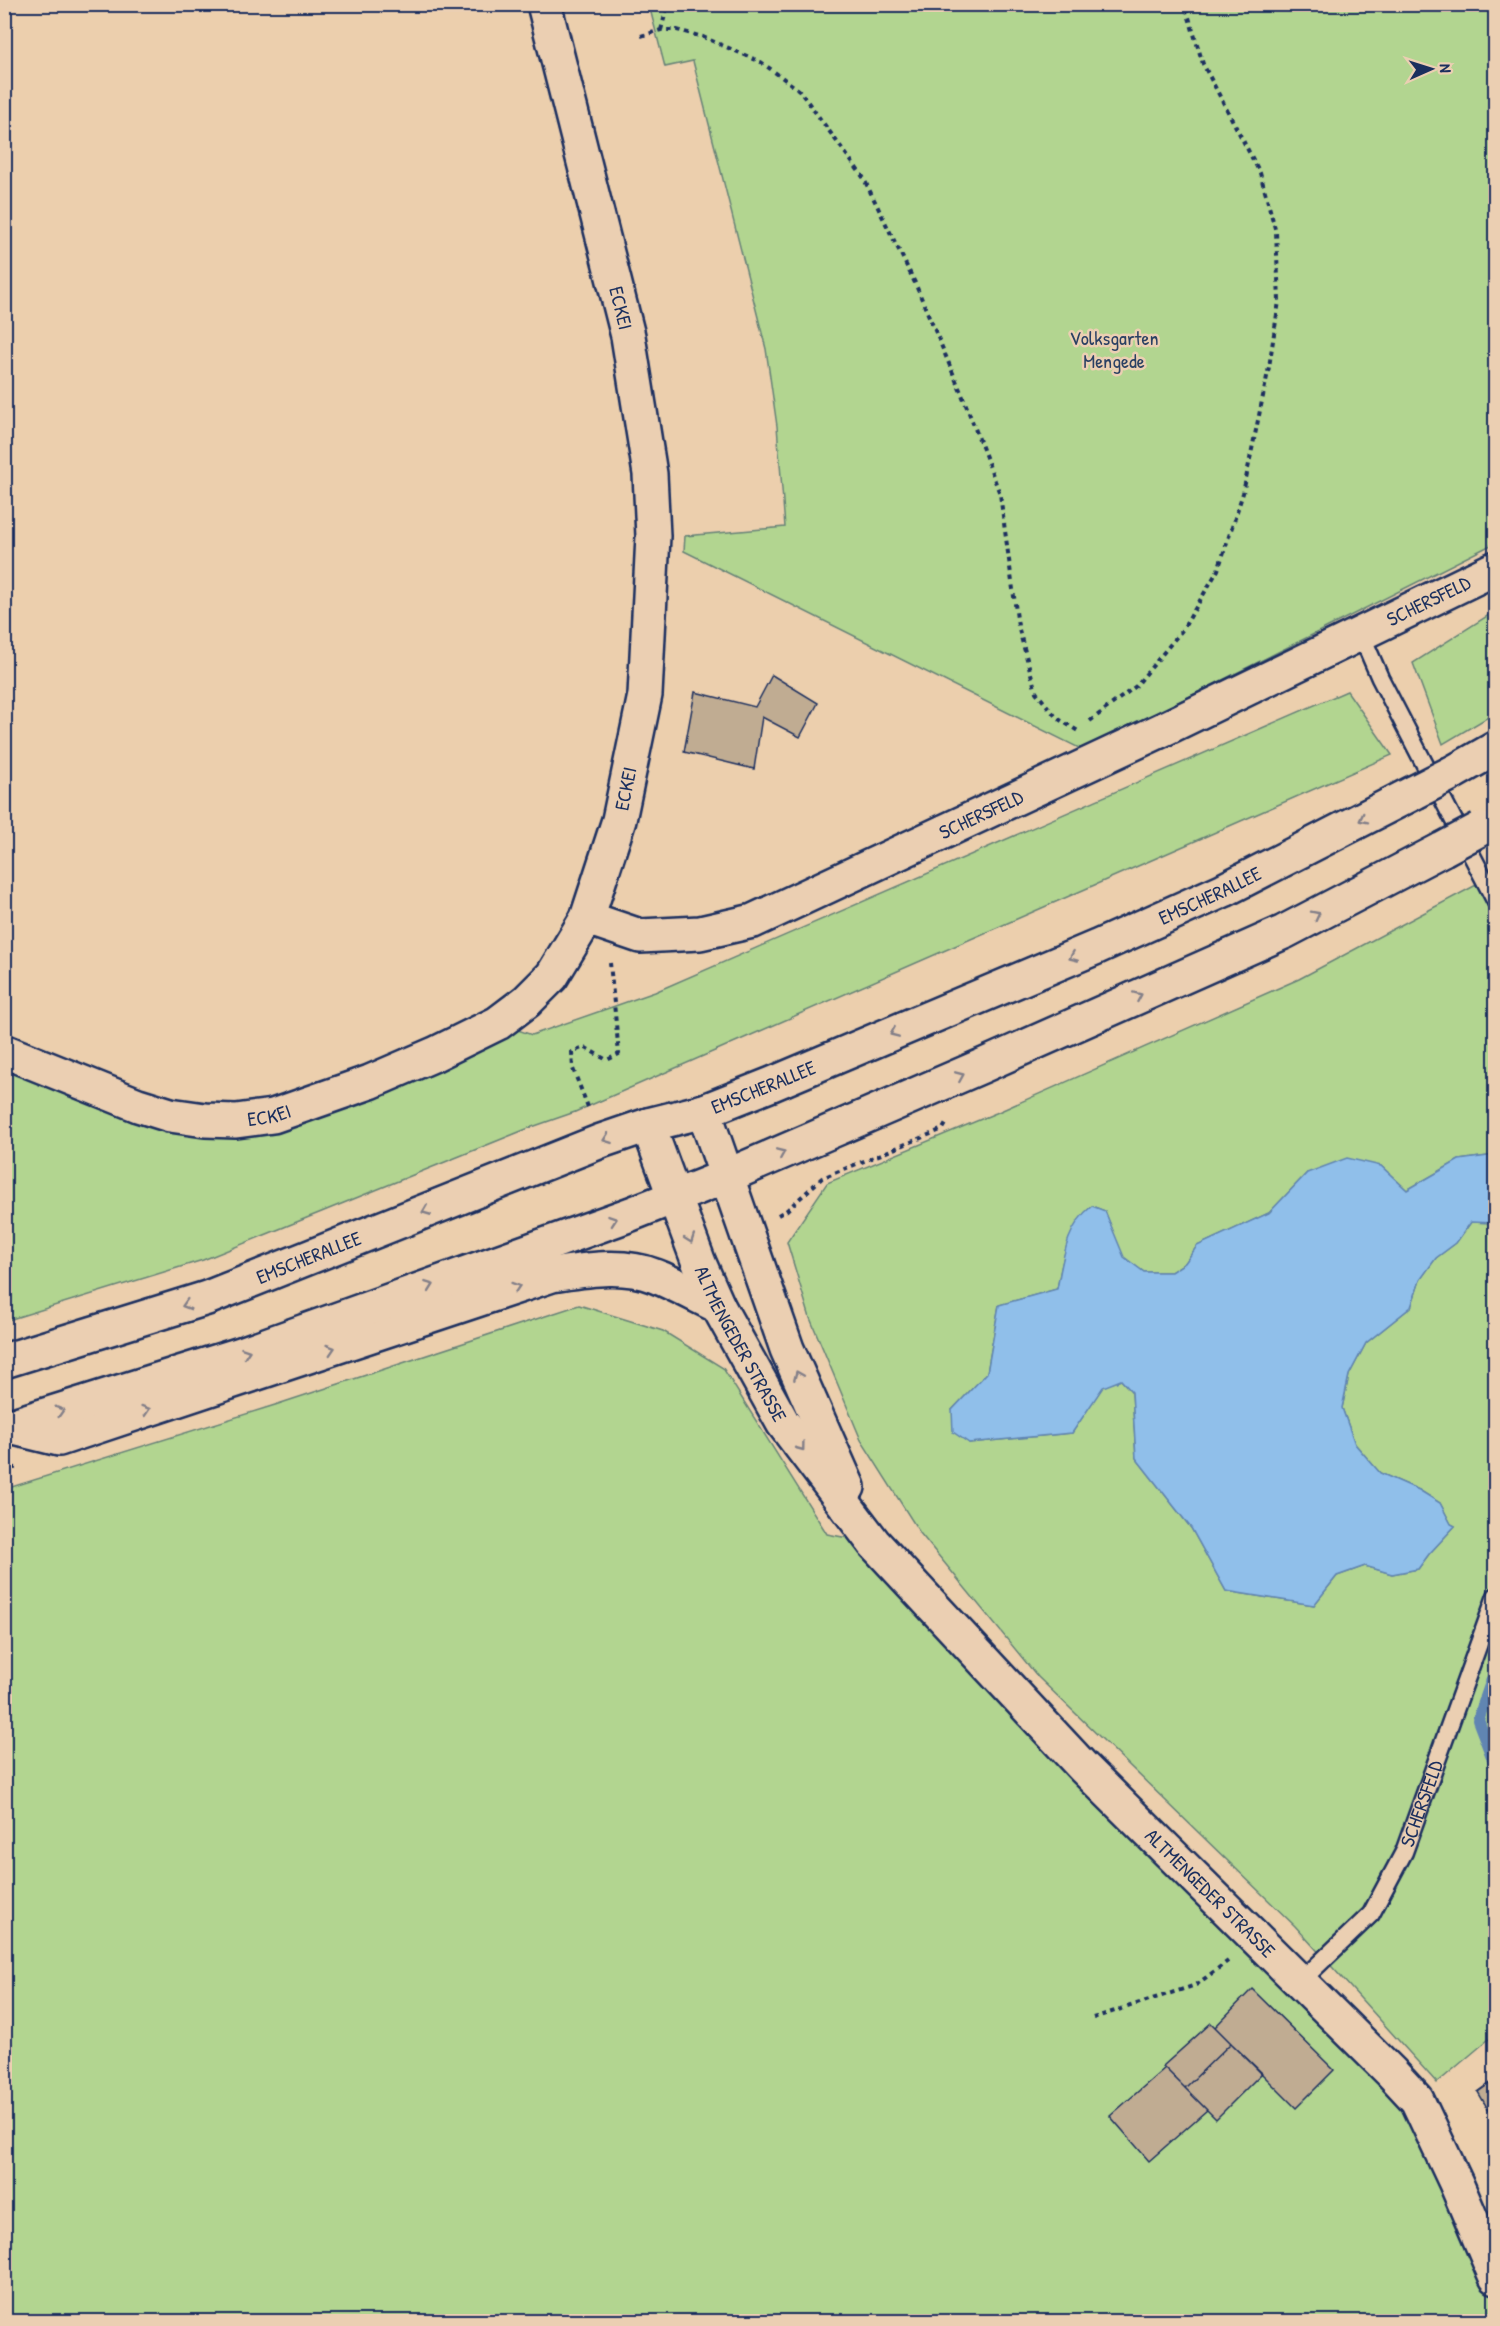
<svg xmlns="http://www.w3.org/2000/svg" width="1500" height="2326" viewBox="0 0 1500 2326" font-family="'Patrick Hand',sans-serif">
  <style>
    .green { fill: #b2d590; stroke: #668277; stroke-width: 1.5 }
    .water { fill: #90bfea; stroke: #6185b2; stroke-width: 1.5 }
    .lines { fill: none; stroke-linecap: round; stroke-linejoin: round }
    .stream { stroke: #6185b2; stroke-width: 12 }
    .building { fill: #c0ac92; stroke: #1b2f5e; stroke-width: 1.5 }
    .service-casing { stroke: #1b2f5e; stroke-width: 21 }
    .minor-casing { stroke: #1b2f5e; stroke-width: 38 }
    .tertiary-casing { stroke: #1b2f5e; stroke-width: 38 }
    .primary-casing { stroke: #1b2f5e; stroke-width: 38 }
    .path { stroke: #1b2f5e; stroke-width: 4; stroke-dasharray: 4.5 4.5; stroke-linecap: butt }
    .service { stroke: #ebcfb2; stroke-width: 16 }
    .minor { stroke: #ebcfb2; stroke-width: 33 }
    .tertiary { stroke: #ebcfb2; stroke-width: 33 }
    .primary { stroke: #ebcfb2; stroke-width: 33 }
    .primary-bridge-casing { stroke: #1b2f5e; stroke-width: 38; stroke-linecap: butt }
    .primary-bridge { stroke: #ebcfb2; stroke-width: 33 }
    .oneway { stroke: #837f88 }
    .labels { text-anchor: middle; stroke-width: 5; stroke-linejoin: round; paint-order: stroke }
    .street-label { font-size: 20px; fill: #1b2f5e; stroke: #ebcfb2 }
    .park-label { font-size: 20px; fill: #2a4063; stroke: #ebcfb2 }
  </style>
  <rect width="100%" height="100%" fill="#eccfad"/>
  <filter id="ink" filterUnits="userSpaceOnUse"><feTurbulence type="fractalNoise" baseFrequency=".0167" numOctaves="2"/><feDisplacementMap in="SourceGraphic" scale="12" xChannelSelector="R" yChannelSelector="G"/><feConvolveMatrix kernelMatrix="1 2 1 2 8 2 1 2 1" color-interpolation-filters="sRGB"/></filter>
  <g filter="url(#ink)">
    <!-- green -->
    <path class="green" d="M649 5H1495V543L1083 750 684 551 685 536 785 527 777 426 766 349 693 61 665 67Z
      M1495 611V713L1443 744 1413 663Z
      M1347 691 1392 755 575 1112 529 1128 203 1260 5 1321 4 1051 236 1121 498 1023 532 1035 655 992Z
      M1495 875V1155L1459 1160 1407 1190 1381 1166 1307 1173 1269 1213 1197 1246 1185 1263 1171 1272H1144L1123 1257 1105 1211 1092 1206C1067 1226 1063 1259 1057 1289L999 1305 987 1373 952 1410 969 1443 1072 1433 1103 1386 1121 1380 1132 1392 1136 1458 1191 1528 1226 1591 1314 1605 1337 1576 1365 1566 1392 1574 1418 1569 1429 1554 1455 1526 1451 1524 1440 1503 1419 1490 1380 1473 1355 1444 1342 1408 1349 1375 1366 1343 1411 1307 1420 1280 1436 1258 1456 1243 1471 1222 1495 1223V2034L1437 2083 1295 1926 1038 1677 920 1533 861 1440 810 1318 787 1242 827 1183 996 1113 1299 979Z
      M579 1305 663 1331 723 1368 827 1534 874 1543 1391 2072 1496 2277 1495 2322H5V1489L275 1405Z"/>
    <!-- water -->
    <path class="water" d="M1495 1155V1223L1471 1222 1456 1243 1436 1258 1420 1280 1411 1307 1366 1343 1349 1375 1342 1408 1355 1444 1380 1473 1419 1490 1440 1503 1451 1524 1455 1526 1429 1554 1418 1569 1392 1574 1365 1566 1337 1576 1314 1605 1226 1591 1191 1528 1136 1458 1132 1392 1121 1380 1103 1387 1072 1433 969 1443 953 1432 952 1410 987 1373 999 1305 1057 1289C1063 1259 1066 1226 1092 1206L1105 1211 1124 1257 1144 1272H1171L1185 1263 1197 1246 1269 1213 1307 1173 1347 1158 1381 1166 1407 1190 1459 1160Z"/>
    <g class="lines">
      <!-- stream -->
      <path class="stream" d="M1496 1668 1478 1720 1496 1767"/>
    </g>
    <!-- building -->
    <path class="building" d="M772 675 818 703 800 737 762 717 754 769 684 752 695 692 755 707Z
      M1252 1989 1334 2070 1296 2108 1215 2027Z
      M1211 2023 1231 2043 1185 2088 1163 2066Z
      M1231 2043 1262 2073 1216 2119 1185 2088Z
      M1165 2068 1207 2110 1149 2161 1110 2116Z
      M1496 2079V2123L1478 2092Z"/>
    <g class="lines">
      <defs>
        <g id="service">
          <path d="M1361 634 1380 678 1496 902"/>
          <path id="s1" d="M1300 1982 1371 1914 1404 1852 1496 1596"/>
        </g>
        <g id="minor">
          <path id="s2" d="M587 918 640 936 700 933 753 921 1166 728 1496 568"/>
          <path id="s3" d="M4 1051 138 1105 170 1115 205 1120 236 1121 273 1116 370 1082 435 1054 498 1023 527 1001 552 976 587 918 619 820 645 695 653 536 650 474 628 336 544 4"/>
        </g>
        <g id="tertiary">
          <path d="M704 1111 787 1349 848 1487"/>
          <path id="s4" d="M648 1125 699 1263 718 1306 783 1423 874 1543 1083 1767 1391 2072 1417 2100 1456 2183 1496 2277"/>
        </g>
        <g id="primary">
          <path d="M1452 773 1496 748"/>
          <path id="s5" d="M4 1361 207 1298 601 1141 648 1125 704 1111 772 1084 1097 947 1224 890 1415 792"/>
          <path d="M10 1427 59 1439 552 1275C586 1270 622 1263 655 1276 676 1284 697 1296 718 1306"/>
          <path d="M4 1428 241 1354 631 1214 727 1176 982 1066 1284 932 1443 849"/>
        </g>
      </defs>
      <!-- service casing -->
      <use href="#service" class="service-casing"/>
      <!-- minor casing -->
      <use href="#minor" class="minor-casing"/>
      <!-- tertiary casing -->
      <use href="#tertiary" class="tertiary-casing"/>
      <!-- primary casing -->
      <use href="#primary" class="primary-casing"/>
      <!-- path -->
      <path class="path" d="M661 30 668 4
        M641 36 661 30H677L703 37 761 62 799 90 863 177 915 283 963 397 1000 494 1018 626 1036 692 1057 718 1078 731
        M1090 721 1136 686 1183 629 1218 570 1243 493 1269 367 1279 301 1276 232 1260 173 1203 64 1185 4
        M588 1107 573 1069 572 1052 584 1047 607 1060 619 1054 610 963
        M778 1215 787 1210 822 1178 943 1129 947 1122
        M4 1467 16 1468
        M1093 2018 1196 1985 1228 1961"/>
      <!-- service -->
      <use href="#service" class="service"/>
      <!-- minor -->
      <use href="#minor" class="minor"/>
      <!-- tertiary -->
      <use href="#tertiary" class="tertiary"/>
      <!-- primary -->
      <use href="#primary" class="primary"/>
      <defs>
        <path id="primary-bridge" d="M1415 792 1452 773
          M1443 849 1480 829"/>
      </defs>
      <!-- primary-bridge casing -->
      <use href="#primary-bridge" class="primary-bridge-casing"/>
      <!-- primary-bridge -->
      <use href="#primary-bridge" class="primary-bridge"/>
    </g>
    <!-- one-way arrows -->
    <defs><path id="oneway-chevron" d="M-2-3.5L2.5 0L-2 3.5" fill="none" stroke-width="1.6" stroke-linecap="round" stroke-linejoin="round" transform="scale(1.5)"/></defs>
    <g class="oneway">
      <use href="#oneway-chevron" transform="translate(1363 819) rotate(153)"/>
      <use href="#oneway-chevron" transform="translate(1316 915) rotate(-27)"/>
      <use href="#oneway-chevron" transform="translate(1073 957) rotate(157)"/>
      <use href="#oneway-chevron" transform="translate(1138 996) rotate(-24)"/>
      <use href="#oneway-chevron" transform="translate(894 1033) rotate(157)"/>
      <use href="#oneway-chevron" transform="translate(960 1076) rotate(-23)"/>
      <use href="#oneway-chevron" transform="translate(607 1139) rotate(160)"/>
      <use href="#oneway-chevron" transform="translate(781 1153) rotate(-23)"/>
      <use href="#oneway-chevron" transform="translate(426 1211) rotate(158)"/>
      <use href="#oneway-chevron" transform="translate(613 1220) rotate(-19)"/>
      <use href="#oneway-chevron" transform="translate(690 1239) rotate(70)"/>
      <use href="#oneway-chevron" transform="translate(430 1286) rotate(-20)"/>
      <use href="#oneway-chevron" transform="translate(516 1287) rotate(-18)"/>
      <use href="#oneway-chevron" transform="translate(186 1305) rotate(163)"/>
      <use href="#oneway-chevron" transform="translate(331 1349) rotate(-18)"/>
      <use href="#oneway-chevron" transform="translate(246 1352) rotate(-19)"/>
      <use href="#oneway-chevron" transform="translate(798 1375) rotate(-113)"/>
      <use href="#oneway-chevron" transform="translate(146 1410) rotate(-18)"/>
      <use href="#oneway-chevron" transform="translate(60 1411) rotate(-17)"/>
      <use href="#oneway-chevron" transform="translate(801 1447) rotate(53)"/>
    </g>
  </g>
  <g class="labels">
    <!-- street labels -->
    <g class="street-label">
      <text transform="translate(621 308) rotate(76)" y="7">ECKEI</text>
      <text dy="7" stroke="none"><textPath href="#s2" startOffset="918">SCHERSFELD</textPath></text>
      <text dy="7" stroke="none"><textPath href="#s3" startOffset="800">ECKEI</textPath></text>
      <text dy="7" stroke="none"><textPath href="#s2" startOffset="422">SCHERSFELD</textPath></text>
      <text dy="7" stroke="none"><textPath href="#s5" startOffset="1294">EMSCHERALLEE</textPath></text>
      <text dy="7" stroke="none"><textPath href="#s5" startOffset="808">EMSCHERALLEE</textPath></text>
      <text dy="7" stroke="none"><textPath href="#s3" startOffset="278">ECKEI</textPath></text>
      <text dy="7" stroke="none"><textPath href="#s5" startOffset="322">EMSCHERALLEE</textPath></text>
      <text dy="7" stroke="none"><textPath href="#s4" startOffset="238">ALTMENGEDER STRASSE</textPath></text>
      <text dy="7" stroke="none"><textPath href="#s1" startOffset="220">SCHERSFELD</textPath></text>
      <text dy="7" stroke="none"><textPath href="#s4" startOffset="964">ALTMENGEDER STRASSE</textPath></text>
    </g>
    <!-- park labels -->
    <g class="park-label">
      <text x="1114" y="345">Volksgarten<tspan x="1114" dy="23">Mengede</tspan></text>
    </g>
  </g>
  <!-- margin -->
  <rect width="1500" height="2326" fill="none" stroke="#ebcfb2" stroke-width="24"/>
  <rect x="12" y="12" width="1476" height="2302" fill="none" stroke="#1b2f5e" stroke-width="2" filter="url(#ink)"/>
  <!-- north arrow -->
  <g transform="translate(1431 69) rotate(87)" stroke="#ebcfb2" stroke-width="4.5" paint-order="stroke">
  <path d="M0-4.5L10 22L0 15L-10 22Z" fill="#1b2f5e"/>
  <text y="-9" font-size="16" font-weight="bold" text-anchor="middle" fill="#1b2f5e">N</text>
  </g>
</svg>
